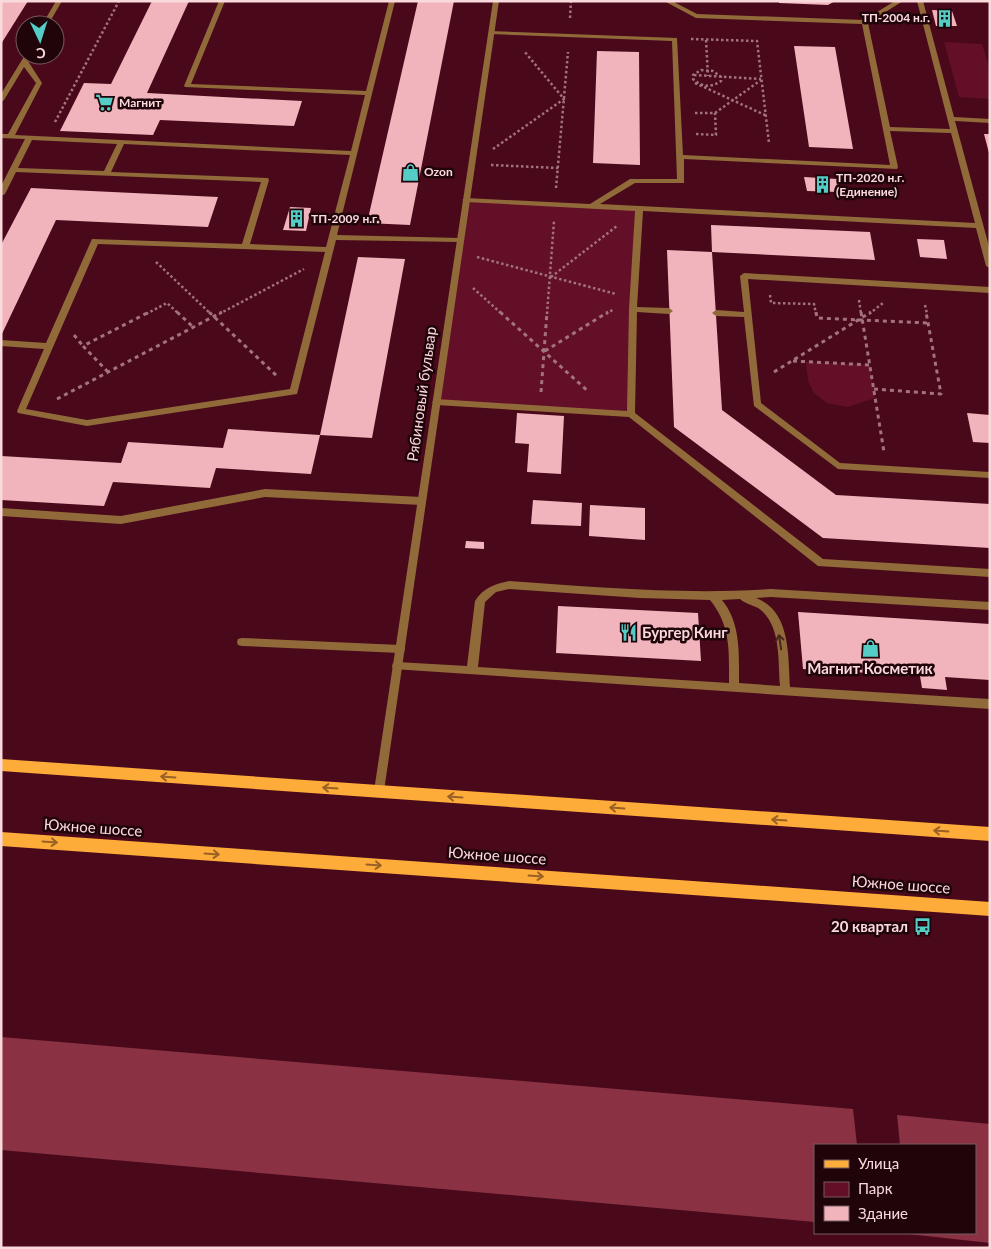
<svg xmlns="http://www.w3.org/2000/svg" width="991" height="1249" viewBox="0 0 991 1249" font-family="Lato,sans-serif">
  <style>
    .green { fill: #630f27 }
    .forest { fill: #8a3144 }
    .building { fill: #f2b4bc }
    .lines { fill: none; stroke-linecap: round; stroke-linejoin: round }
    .path-far1 { stroke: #a3737d; stroke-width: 2.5; stroke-dasharray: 2.5 2.5; stroke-linecap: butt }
    .path { stroke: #a3737d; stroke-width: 3; stroke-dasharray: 4 4; stroke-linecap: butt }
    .service { fill: #916a3a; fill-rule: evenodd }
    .minor { fill: #916a3a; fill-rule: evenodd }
    .primary { fill: #fdac3a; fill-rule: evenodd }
    .oneway { stroke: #47281b }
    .oneway2 { stroke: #996124 }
    .labels { text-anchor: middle; stroke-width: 5; stroke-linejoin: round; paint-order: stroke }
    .far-poi-label { font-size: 12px; font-weight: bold; fill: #fad9dc; stroke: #1f050a; text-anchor: start }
    .street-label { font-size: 15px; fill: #fad9dc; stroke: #1f050a }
    .poi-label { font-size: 15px; font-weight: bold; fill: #fad9dc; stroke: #1f050a; text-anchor: start }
  </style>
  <rect width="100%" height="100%" fill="#49091b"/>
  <!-- green -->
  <path class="green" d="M944 42 982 44 990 70V99L959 97Z
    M466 200 639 209 631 414 436 402Z
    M806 362 870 365 875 398 848 407 827 403 814 393 808 381Z"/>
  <!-- forest -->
  <path class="forest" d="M1 1037 853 1109 857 1145H815V1222L1 1150Z
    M897 1115 990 1124V1243L908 1234V1233H975V1145H900Z"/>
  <!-- building -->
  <path class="building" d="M1 1H28L1 44Z
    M152 1H189L147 93 302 101 294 126 160 120 153 135 60 131 84 83 111 84Z
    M418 1H454L410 225 367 223Z
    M779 1H835L828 5 779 3Z
    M932 10 952 11 957 26H936Z
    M794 46 835 47 853 149 809 147Z
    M597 51 639 52 640 165 593 163Z
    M984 134H990V153H989Z
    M804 177 837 179 839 192 807 191Z
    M31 188 70 190 218 197 208 227 56 220 1 336V245Z
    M290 207 311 208 306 231 283 230Z
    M711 225 870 232 875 260 712 252 722 410 836 495 990 504V548L823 538 674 427 667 250 712 252Z
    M917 239 944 240 947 259 920 257Z
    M358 257 405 259 372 438 320 435Z
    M517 413 564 416 561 474 527 472 529 444 515 443Z
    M967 413 990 415V443L973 442Z
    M228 429 320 435 311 474 216 468 210 488 113 482 104 506 1 500V456L121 463 128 442 223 448Z
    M533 500 582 503 581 526 531 524Z
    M590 505 645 508V540L589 536Z
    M466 541 484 542V549L465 548Z
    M558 606 698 613 701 661 556 653Z
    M798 612 990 624V680L945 677 947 690 935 689 922 688 920 676 803 669Z"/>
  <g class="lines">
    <!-- path-far1 -->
    <path class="path-far1" d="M570 18 571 1
      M691 39 757 41 769 143
      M706 40 708 76
      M701 70 713 71 721 77V81C711 88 702 87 693 79V75Z
      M694 75 761 79
      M695 83 765 115
      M695 113H715L761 80
      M55 122 119 1
      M696 134 716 135 715 113
      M493 149 564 99 524 51
      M491 165 558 168
      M556 188 568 52
      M477 257 616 294
      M156 262 211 314
      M551 277 617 226
      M473 288 502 314
      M770 295 771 303 814 304 816 314
      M859 300 861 314
      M925 305 927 314
      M146 314 167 303 179 314
      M219 314 304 269
      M547 314 554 221
      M606 314 614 309
      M869 314 883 303"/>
    <!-- path -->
    <path class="path" d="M177 312 193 327
      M209 312 277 376
      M500 312 589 392
      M816 312 817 318 928 323
      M861 312 884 452
      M74 335 83 346
      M545 351 608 312
      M793 361 870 365
      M108 372 83 346 149 312
      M774 372 871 312
      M874 389 941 394 926 312
      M541 392 547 312
      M57 399 222 312"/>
    <!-- service -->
    <path class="service" d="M56 1H62L48 25H42Z
      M219 1H225L191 84 366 91 389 1H395L337 235 460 238 464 240 460 242 336 240 297 394 87 426 18 413 17 411 44 349 1 346V340L46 343 92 239 242 244 261 182 16 172 5 194 1 196V186L25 139 1 138V134H8L36 83 24 67 4 100 1 102V94L25 55H31L28 61 42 83 15 135 351 151 365 95 185 87 184 86ZM32 140 117 144 104 171 18 168ZM124 144 350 155 326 247 250 244 269 180 268 178 111 172ZM98 244 325 252 290 389 87 420 26 409Z
      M664 1H672L697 14 864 20 895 1H903L868 23 890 127 950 129 917 1H923L954 117 990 119V123L955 121 990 250V268L986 266 976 228 643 211 637 307 669 308 673 311 669 314 637 312 635 413 823 559 990 569V577L818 566 629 417 436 405 432 402 436 399 627 411 629 309 635 211 466 202 462 200 466 198 590 204 630 179H677L672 41 491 34 489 33V31L677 38 683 155 890 165 862 24 696 18ZM890 131 951 133 975 223 600 204 635 183H684V159L897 169 898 167Z
      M744 273 990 287V293L748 279 761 403 840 463 990 472V478L838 469 754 406 744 317 716 316 712 313 716 310 744 312 740 276Z
      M265 489 421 497 426 501 421 505 265 497 121 524 1 516V508L121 516Z
      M509 581C596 587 683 595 771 589L990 602V610L771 597 756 598C791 611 788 656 790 687L990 699V709L393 669 392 666 393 663 397 662 467 666 475 601C483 588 495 584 509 581ZM509 589 640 598 710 600C731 626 729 651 729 683L478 667 485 602 496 592ZM740 599C746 605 757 605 763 612 781 630 778 662 780 686L739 683C739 654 741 623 722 600Z
      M242 638 400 645 404 646 405 649 404 652 400 653 242 646 238 645 237 642 238 639Z"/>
    <!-- minor -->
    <path class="minor" d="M493 1H499L384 791 383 795 379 796 375 795 374 791Z"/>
    <!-- primary -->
    <path class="primary" d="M1 759 990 827V841L1 771Z
      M1 832 990 902V916L1 846Z"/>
  </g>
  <!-- one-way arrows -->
  <defs><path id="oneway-shaft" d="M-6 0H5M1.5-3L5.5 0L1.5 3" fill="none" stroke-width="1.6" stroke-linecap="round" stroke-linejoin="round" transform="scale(1.25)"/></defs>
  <use class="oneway" href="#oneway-shaft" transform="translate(780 642) rotate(-99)"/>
  <g class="oneway2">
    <use href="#oneway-shaft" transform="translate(168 777) rotate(-176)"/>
    <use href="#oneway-shaft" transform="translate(330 788) rotate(-176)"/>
    <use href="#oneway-shaft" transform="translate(455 797) rotate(-176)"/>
    <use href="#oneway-shaft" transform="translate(617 808) rotate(-176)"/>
    <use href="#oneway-shaft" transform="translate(779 820) rotate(-176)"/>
    <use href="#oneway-shaft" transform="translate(941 831) rotate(-176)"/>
    <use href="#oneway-shaft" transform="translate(50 842) rotate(4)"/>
    <use href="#oneway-shaft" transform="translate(212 854) rotate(4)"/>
    <use href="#oneway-shaft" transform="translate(374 865) rotate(4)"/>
    <use href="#oneway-shaft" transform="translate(536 876) rotate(4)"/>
  </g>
  <!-- icons -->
  <defs>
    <symbol id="building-bare" viewBox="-9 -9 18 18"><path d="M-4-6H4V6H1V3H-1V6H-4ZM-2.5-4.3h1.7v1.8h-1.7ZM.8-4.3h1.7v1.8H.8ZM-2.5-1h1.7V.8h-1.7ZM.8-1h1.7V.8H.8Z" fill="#54cdc7" stroke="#1f050a" stroke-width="2.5" paint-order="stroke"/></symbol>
    <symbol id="supermarket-bare" viewBox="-9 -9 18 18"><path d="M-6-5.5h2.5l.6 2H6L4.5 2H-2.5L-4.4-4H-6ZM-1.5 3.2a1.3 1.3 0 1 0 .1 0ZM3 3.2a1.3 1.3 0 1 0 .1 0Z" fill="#54cdc7" stroke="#1f050a" stroke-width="2.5" paint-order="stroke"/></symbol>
    <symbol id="shop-bare" viewBox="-9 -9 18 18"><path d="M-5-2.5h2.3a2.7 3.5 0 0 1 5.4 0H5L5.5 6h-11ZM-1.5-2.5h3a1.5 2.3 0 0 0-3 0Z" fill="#54cdc7" stroke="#1f050a" stroke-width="2.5" paint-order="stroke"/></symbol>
    <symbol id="restaurant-bare" viewBox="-9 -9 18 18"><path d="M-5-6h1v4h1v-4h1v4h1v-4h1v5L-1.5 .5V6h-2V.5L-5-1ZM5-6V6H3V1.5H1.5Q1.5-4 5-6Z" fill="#54cdc7" stroke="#1f050a" stroke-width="2.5" paint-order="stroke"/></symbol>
    <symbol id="bus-bare" viewBox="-9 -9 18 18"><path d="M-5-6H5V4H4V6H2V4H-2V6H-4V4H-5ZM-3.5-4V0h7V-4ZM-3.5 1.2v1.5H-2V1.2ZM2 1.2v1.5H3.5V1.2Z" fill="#54cdc7" stroke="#1f050a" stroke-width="2.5" paint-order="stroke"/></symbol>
  </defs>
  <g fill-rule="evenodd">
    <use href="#building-bare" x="932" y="6" width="25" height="25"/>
    <use href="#supermarket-bare" x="92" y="90" width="25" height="25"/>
    <use href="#shop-bare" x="398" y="160" width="25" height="25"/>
    <use href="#building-bare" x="810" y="172" width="25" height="25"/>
    <use href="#building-bare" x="284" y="206" width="25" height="25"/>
    <use href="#restaurant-bare" x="616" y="620" width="25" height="25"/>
    <use href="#shop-bare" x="858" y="636" width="25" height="25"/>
    <use href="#bus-bare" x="910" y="914" width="25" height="25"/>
  </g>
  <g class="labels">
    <!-- far-poi labels -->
    <g class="far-poi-label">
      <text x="930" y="22" text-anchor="end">ТП-2004 н.г.</text>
      <text x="119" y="107">Магнит</text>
      <text x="424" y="176">Ozon</text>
      <text x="836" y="182">ТП-2020 н.г.<tspan x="836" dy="14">(Единение)</tspan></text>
      <text x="311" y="223">ТП-2009 н.г.</text>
    </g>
    <!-- street labels -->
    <g class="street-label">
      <text transform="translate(422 394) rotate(-82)" y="5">Рябиновый бульвар</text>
      <text transform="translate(93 828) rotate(4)" y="5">Южное шоссе</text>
      <text transform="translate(497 856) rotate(4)" y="5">Южное шоссе</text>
      <text transform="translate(901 885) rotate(4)" y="5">Южное шоссе</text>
    </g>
    <!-- poi labels -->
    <g class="poi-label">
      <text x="642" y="638">Бургер Кинг</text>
      <text x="870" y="674" text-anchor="middle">Магнит Косметик</text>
      <text x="908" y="932" text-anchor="end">20 квартал</text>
    </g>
  </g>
  <!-- border -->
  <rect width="991" height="1249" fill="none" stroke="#fad9dc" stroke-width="5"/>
  <!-- legend -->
  <rect x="814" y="1144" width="162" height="90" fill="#1f050a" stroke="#775a5e"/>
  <rect x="824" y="1160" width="25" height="8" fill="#fdac3a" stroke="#775a5e"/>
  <text x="858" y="1169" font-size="15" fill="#fad9dc">Улица</text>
  <rect x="824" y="1182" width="25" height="15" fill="#630f27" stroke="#775a5e"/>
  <text x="858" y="1194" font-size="15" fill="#fad9dc">Парк</text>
  <rect x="824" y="1206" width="25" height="15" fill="#f2b4bc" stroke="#775a5e"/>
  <text x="858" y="1219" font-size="15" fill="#fad9dc">Здание</text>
  <!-- north arrow -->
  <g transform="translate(40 40) rotate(176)"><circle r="24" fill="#1f050a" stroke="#775a5e"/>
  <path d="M0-4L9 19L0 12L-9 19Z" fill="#54cdc7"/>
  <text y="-8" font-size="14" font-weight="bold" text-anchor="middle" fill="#fad9dc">С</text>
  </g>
</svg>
